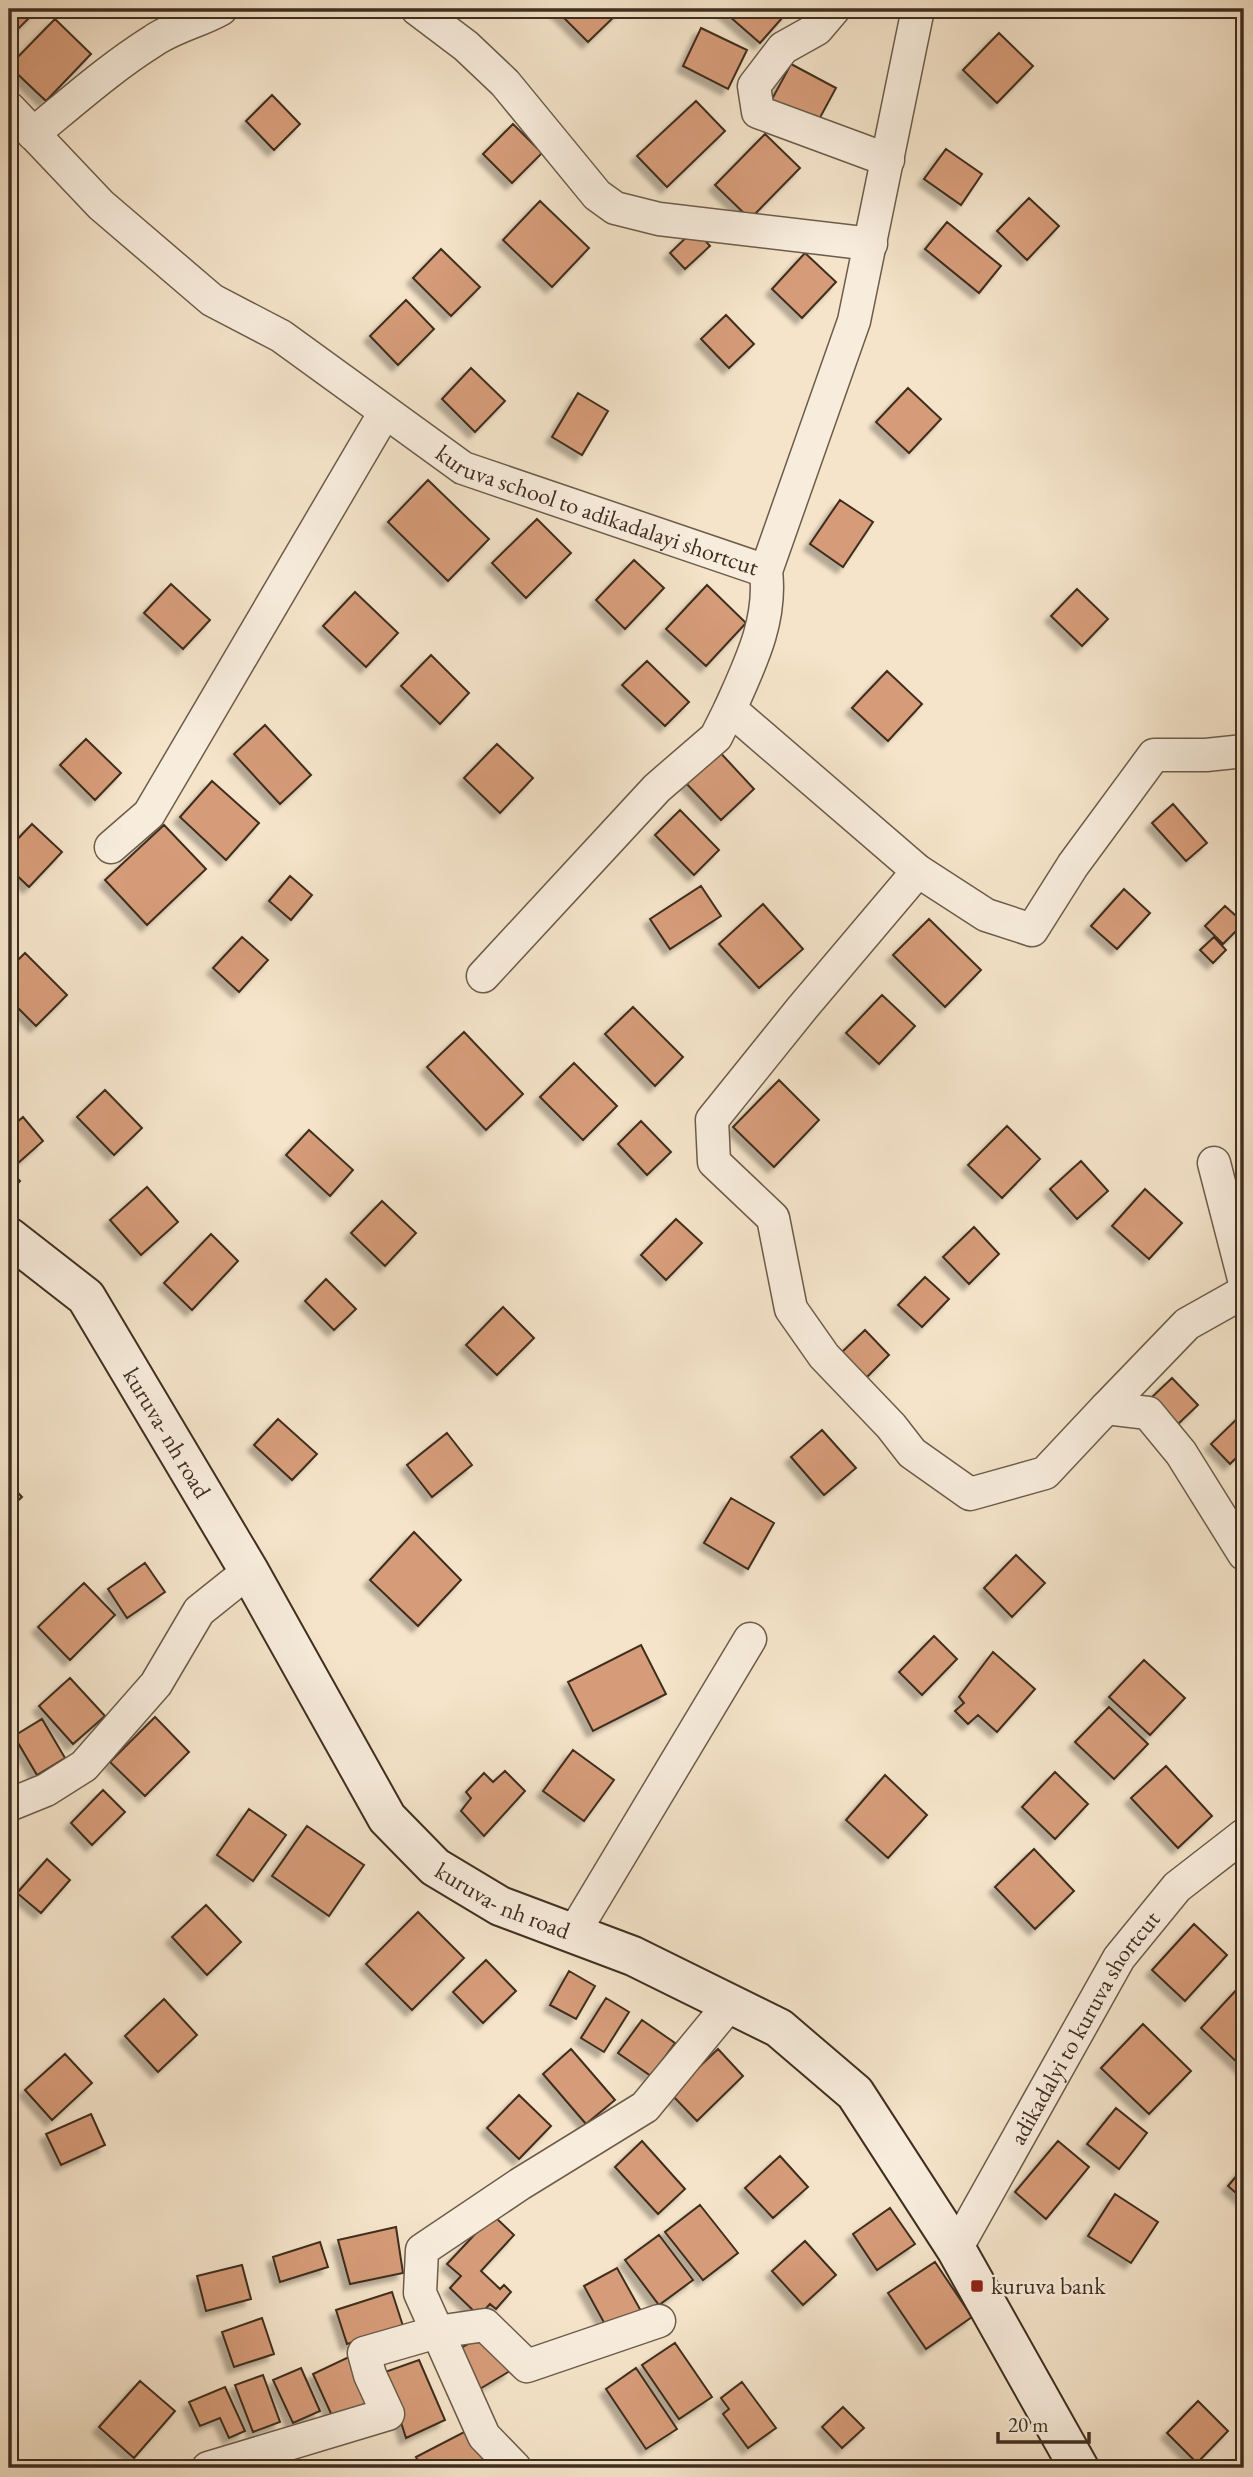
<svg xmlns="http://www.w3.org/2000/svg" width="1253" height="2477" viewBox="0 0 1253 2477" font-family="'EB Garamond',serif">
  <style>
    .building { fill: #d69c79; stroke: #3f2e1f; stroke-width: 2; filter: url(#shadow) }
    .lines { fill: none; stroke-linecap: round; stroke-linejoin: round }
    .minor-casing { stroke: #6c5c4a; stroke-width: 35 }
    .secondary-casing { stroke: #3f2e1f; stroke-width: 42 }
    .minor { stroke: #f8eddd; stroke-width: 32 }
    .secondary { stroke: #f8eddd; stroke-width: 38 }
    .poi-dot { fill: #8f2418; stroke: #f8eddd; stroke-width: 2.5 }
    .labels { text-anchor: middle; stroke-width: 5; stroke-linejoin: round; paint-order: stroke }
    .street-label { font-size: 24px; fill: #3f2e1f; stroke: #f8eddd }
    .poi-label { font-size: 24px; fill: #3f2e1f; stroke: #f8eddd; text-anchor: start }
  </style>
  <defs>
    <filter id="shadow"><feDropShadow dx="-6" dy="6" stdDeviation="2" flood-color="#0004"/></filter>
  </defs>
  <rect width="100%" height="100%" fill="#f5e4ca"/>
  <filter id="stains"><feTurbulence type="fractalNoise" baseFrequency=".00286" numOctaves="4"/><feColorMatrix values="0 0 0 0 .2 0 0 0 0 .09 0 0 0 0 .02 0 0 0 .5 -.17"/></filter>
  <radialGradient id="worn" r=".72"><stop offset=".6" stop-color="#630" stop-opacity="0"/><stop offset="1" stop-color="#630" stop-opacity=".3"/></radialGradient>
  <!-- building -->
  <path class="building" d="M9 9H38L16 31 9 25Z
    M555 9H622L588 42Z
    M721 9H790L760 43Z
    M55 19 91 54 46 101 9 66Z
    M701 28 747 50 728 89 683 66Z
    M999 33 1033 66 997 103 963 70Z
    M791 64 836 88 816 125 771 101Z
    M272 95 300 124 274 150 246 121Z
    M696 101 725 131 667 187 637 156Z
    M513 124 542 153 512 183 483 154Z
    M765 134 800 168 750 219 715 185Z
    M946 149 982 174 961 205 924 179Z
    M1029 198 1059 226 1027 260 997 231Z
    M540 201 589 248 552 287 503 240Z
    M947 222 1001 266 979 293 925 249Z
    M695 229 710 246 685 269 670 253Z
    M441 249 480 287 451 316 413 278Z
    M805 253 836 282 802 318 772 289Z
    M406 300 434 329 398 365 370 336Z
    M726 315 754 344 729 368 701 339Z
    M471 368 505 401 475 432 442 399Z
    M908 388 941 419 909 453 876 422Z
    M578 393 608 411 582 455 552 437Z
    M428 480 489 539 448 581 388 522Z
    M840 500 873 522 843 567 810 544Z
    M537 519 571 553 526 598 492 563Z
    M634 560 664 588 625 629 596 600Z
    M171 584 210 620 183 649 144 613Z
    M707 585 746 623 706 666 666 629Z
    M1077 589 1108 619 1082 646 1051 616Z
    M355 592 398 633 366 667 323 626Z
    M431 655 469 693 440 724 401 686Z
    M647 661 689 702 665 726 622 685Z
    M887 671 922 704 888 741 852 708Z
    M265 725 311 775 280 804 234 754Z
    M86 739 121 773 95 800 60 765Z
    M497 744 533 778 500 813 464 778Z
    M715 747 754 789 721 820 682 779Z
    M212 781 259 823 226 860 180 817Z
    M1173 804 1207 843 1186 861 1152 823Z
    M680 810 719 850 694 875 655 835Z
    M32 824 62 852 29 887 9 868V848Z
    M164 825 206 869 147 925 105 880Z
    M290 876 312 895 291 920 269 901Z
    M701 886 721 916 670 949 650 919Z
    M1124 889 1150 913 1117 949 1091 926Z
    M763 904 803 949 759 988 719 944Z
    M1225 906 1244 923 1223 944 1205 926Z
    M929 919 981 970 945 1007 893 955Z
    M242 937 268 960 239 992 213 968Z
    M1214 937 1226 950 1213 963 1200 950Z
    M25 953 67 995 36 1026 9 999V969Z
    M882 995 915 1026 879 1064 846 1033Z
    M633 1007 683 1057 655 1086 605 1034Z
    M464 1032 523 1094 486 1130 427 1067Z
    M574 1063 617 1106 583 1140 540 1097Z
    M779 1080 819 1120 774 1167 733 1127Z
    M105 1090 142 1128 114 1155 77 1117Z
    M23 1117 43 1141 17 1164 9 1155V1129Z
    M641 1121 671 1152 647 1175 618 1144Z
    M1007 1126 1040 1159 1002 1198 968 1165Z
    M309 1130 353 1170 330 1196 286 1155Z
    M1081 1161 1108 1191 1077 1219 1050 1189Z
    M9 1170 20 1181 11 1191 9 1189Z
    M147 1187 178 1222 141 1255 110 1220Z
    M1145 1189 1182 1223 1149 1259 1112 1226Z
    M382 1201 416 1233 385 1266 351 1233Z
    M676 1219 702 1243 666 1280 641 1255Z
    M974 1227 999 1254 969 1284 943 1257Z
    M211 1234 238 1261 192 1310 164 1283Z
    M925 1277 949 1299 922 1327 898 1305Z
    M326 1279 356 1309 334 1330 305 1301Z
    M503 1307 534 1338 497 1375 466 1345Z
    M865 1330 889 1355 865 1379 840 1354Z
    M1172 1378 1198 1405 1177 1425 1151 1398Z
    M1244 1412V1450L1230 1464 1211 1444Z
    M278 1419 317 1454 292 1480 254 1445Z
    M822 1430 856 1468 824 1495 791 1457Z
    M447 1433 472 1465 432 1497 407 1465Z
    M9 1483 22 1497 9 1509Z
    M731 1498 774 1523 748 1569 704 1543Z
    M414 1532 461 1580 418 1626 370 1580Z
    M1016 1555 1045 1583 1012 1617 984 1588Z
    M145 1563 165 1592 127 1618 108 1589Z
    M84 1583 115 1615 70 1660 38 1627Z
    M934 1636 957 1659 922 1695 899 1672Z
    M641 1645 666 1694 593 1731 568 1682Z
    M993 1652 1035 1689 997 1732 978 1715 968 1724 955 1711 964 1703 959 1697Z
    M1144 1660 1185 1698 1150 1735 1109 1697Z
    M70 1678 105 1716 73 1744 39 1706Z
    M1109 1707 1148 1744 1114 1779 1075 1742Z
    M155 1717 189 1752 145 1796 110 1762Z
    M42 1719 65 1758 37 1775 14 1736Z
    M573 1750 614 1780 584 1821 543 1791Z
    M1166 1766 1212 1816 1178 1848 1131 1798Z
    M505 1771 525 1791 484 1836 461 1811 471 1798 466 1792 484 1773 493 1782Z
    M1055 1772 1088 1804 1055 1839 1022 1807Z
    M885 1775 927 1815 888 1858 846 1820Z
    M103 1790 125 1812 92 1845 71 1823Z
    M249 1809 286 1835 253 1881 217 1855Z
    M307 1826 364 1865 329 1916 272 1876Z
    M1034 1849 1074 1891 1035 1929 995 1887Z
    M47 1859 70 1880 41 1913 17 1893Z
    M206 1905 241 1942 207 1975 172 1937Z
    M418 1912 464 1958 412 2010 366 1964Z
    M1194 1924 1227 1955 1185 2001 1152 1970Z
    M486 1960 516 1991 483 2023 453 1992Z
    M569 1971 595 1986 576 2019 550 2005Z
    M1240 1986 1244 1990V2069L1201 2028Z
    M606 1998 629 2012 604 2052 581 2038Z
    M164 1999 197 2035 158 2072 125 2036Z
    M642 2020 675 2043 651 2076 618 2053Z
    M1143 2024 1191 2071 1149 2114 1101 2068Z
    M571 2049 615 2100 586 2124 543 2074Z
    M718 2049 743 2076 697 2121 671 2094Z
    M65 2054 92 2083 52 2120 25 2090Z
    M519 2095 551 2126 519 2159 487 2128Z
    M1116 2108 1147 2133 1119 2169 1087 2144Z
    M91 2114 105 2145 61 2165 46 2134Z
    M642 2141 685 2189 658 2214 615 2167Z
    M1058 2141 1089 2167 1046 2219 1015 2192Z
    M780 2156 808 2187 773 2218 745 2188Z
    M1244 2167V2200L1228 2186Z
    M1115 2194 1158 2222 1131 2263 1088 2236Z
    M700 2205 738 2253 703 2280 665 2232Z
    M890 2208 915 2244 877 2270 853 2234Z
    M493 2215 514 2235 481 2271 500 2289 504 2285 511 2292 496 2309 490 2304 479 2316 450 2288 461 2276 447 2264Z
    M396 2227 403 2273 350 2284 338 2240Z
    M659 2235 693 2280 659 2305 625 2260Z
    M805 2241 836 2275 803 2305 772 2271Z
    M320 2242 328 2267 280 2282 273 2257Z
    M935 2262 972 2317 926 2349 888 2293Z
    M242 2265 251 2299 206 2311 197 2276Z
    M617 2268 641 2311 607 2328 584 2286Z
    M392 2292 403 2326 347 2344 336 2310Z
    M262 2318 274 2354 234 2367 222 2332Z
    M488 2333 510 2371 478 2390 455 2351Z
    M675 2343 712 2397 679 2419 642 2365Z
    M353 2355 374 2400 333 2418 313 2374Z
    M419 2360 445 2420 406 2438 385 2372Z
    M301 2368 320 2411 293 2423 273 2380Z
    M636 2368 677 2429 646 2449 606 2389Z
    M263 2375 280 2422 253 2432 235 2385Z
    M140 2381 175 2411 134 2458 99 2427Z
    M742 2382 776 2428 748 2448 723 2414 729 2409 721 2398Z
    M225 2387 245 2431 229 2438 220 2418 200 2426 189 2402Z
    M1198 2401 1228 2431 1197 2463 1167 2433Z
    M843 2407 864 2428 842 2448 822 2427Z
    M468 2430 489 2468H421L416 2457Z"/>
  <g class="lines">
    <defs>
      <g id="minor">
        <path d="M417 9 466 46 505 83 597 195 615 208 659 219 871 244"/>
        <path d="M834 9 817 29 783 48 754 86 758 112 888 160"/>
        <path id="s1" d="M9 108 101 205 212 300 281 336 463 468 766 571 854 321 918 9"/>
        <path d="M33 134C72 102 110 68 153 41 173 27 200 21 221 9"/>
        <path d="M766 571C772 621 750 664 730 709L918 871 986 915 1032 930 1073 865 1154 755H1206L1244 751"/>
        <path d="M111 847 149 814 385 412"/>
        <path d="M918 871 803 1007 712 1120 714 1162 773 1218 791 1309 824 1356 891 1426 912 1453 970 1494 1045 1473 1106 1408 1148 1413 1181 1453 1244 1554"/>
        <path d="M483 976 657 788 716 737 730 709"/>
        <path d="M1214 1163 1244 1279"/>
        <path d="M1106 1408 1187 1324 1244 1292"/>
        <path d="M9 1805 46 1790 84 1766 156 1684 199 1611 249 1571"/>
        <path d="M573 1934 750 1639"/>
        <path id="s2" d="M956 2249 1119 1958 1177 1887 1244 1835"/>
        <path d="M208 2468 388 2414 370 2375 364 2353 437 2332 485 2325 527 2366 659 2321"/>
        <path d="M515 2468 484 2436 420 2293 422 2250 520 2184 645 2107 730 2004"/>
      </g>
      <g id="secondary">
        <path id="s3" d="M9 1237 86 1297 249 1571 387 1818 435 1867 500 1906 633 1956 779 2028 855 2093 956 2249 1079 2468"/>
      </g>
    </defs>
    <!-- minor casing -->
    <use href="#minor" class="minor-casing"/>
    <!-- secondary casing -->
    <use href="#secondary" class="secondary-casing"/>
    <!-- minor -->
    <use href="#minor" class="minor"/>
    <!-- secondary -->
    <use href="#secondary" class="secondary"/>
  </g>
  <!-- markers -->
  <rect class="poi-dot" x="970" y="2279" width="14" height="14" rx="3.5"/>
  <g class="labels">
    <!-- street labels -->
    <g class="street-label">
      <text dy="8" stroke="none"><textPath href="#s1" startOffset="723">kuruva school to adikadalayi shortcut</textPath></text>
      <text dy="8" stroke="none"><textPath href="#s3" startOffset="256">kuruva- nh road</textPath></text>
      <text dy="8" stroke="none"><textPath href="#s3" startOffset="844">kuruva- nh road</textPath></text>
      <text dy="8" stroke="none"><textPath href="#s2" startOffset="256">adikadalyi to kuruva shortcut</textPath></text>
    </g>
    <!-- poi labels -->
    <g class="poi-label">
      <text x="991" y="2294">kuruva bank</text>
    </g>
  </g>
  <!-- margin -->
  <rect width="1253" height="2477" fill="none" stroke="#f5e4ca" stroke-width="35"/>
  <rect x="10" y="10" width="1232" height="2456" fill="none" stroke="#3f2e1f" stroke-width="3.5"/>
  <rect x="18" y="18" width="1218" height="2442" fill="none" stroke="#3f2e1f" stroke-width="2"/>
  <!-- scale -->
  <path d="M998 2432v10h91v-10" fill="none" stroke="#3f2e1f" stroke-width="3.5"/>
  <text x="1008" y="2432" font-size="21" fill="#3f2e1f" stroke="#f8eddd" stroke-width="5" paint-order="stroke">20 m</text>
  <rect width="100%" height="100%" filter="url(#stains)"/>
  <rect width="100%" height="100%" fill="url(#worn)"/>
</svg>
